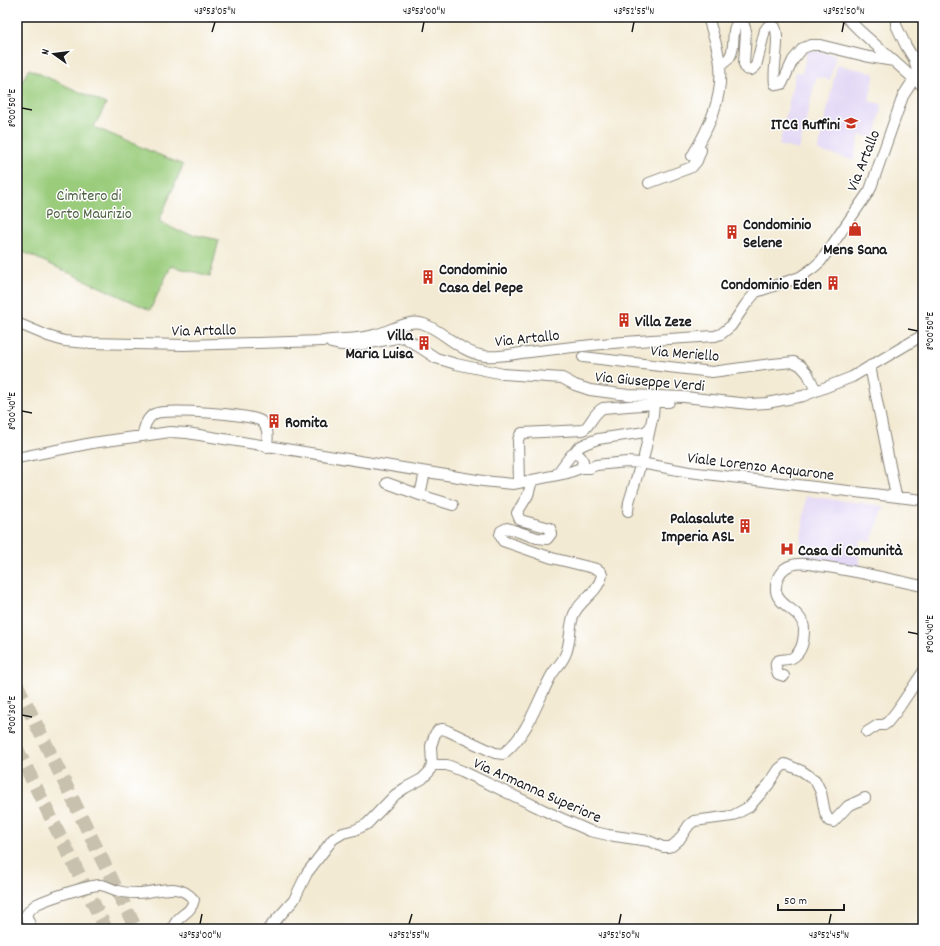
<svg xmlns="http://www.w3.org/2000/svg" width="940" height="946" viewBox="0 0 940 946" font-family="Dekko,sans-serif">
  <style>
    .built { fill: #e0d4f4 }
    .green { fill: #9acc7b; stroke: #5b744c }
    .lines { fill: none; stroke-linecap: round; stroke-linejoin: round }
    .highway-tunnel { stroke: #c8c1ae; stroke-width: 14; stroke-dasharray: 14 7; stroke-linecap: butt }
    .minor-casing { stroke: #888378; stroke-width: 12 }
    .minor { stroke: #fff; stroke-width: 10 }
    .ticks { fill: none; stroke: #1c1c1c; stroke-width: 1.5 }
    .labels { text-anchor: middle; stroke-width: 3; stroke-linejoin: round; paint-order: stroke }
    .poi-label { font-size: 16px; font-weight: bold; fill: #1c1c1c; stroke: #fff; text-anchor: start }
    .street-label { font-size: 16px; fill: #1c1c1c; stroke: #fff }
    .park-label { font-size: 16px; fill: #4e6242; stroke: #fff }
    .neatline { fill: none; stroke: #1c1c1c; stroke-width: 1.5 }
    .ticks-label { font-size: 10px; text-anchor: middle; fill: #1c1c1c }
  </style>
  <rect width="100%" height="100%" fill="#fff"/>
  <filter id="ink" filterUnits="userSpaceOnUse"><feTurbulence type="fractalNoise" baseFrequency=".025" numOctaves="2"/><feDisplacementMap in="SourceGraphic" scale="8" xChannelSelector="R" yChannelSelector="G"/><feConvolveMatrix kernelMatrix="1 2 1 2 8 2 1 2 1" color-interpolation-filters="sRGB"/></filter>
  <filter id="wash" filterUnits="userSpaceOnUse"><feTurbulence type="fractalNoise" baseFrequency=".012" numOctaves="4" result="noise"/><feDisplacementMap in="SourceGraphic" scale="16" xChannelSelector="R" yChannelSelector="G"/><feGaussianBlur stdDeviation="0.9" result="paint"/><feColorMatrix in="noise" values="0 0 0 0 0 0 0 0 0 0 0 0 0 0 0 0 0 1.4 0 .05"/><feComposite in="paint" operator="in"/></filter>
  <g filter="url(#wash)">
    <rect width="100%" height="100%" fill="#f3ead3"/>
    <!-- built -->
    <path class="built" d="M808 49 836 55 830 80 816 77 799 150 779 145 796 72 802 73Z
      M837 65 875 73 869 101 882 104 875 138 860 135 854 160 818 151Z
      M806 496 885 506 871 541 860 540 858 551 861 568 839 562 804 559V551L800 550Z"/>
    <!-- green -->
    <path class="green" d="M29 69 106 104 94 127 183 165 159 221 178 231 219 240 210 276 171 266 150 310 17 249V90Z"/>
  </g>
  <g filter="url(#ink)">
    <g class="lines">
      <!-- highway-tunnel -->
      <path class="highway-tunnel" d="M17 685 136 929
        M17 749 106 929"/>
      <defs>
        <path id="minor" d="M846 17 860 31 914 79 923 86
          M720 65C742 55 727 30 739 22H743L746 31 744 64 746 69 751 70 756 66 765 30 768 26 772 25 775 27C781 40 772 69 775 84L778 85 782 84 793 60 803 48 811 45H820L869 57 894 61
          M692 156C709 128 723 98 720 65 719 49 712 32 708 17
          M649 183 692 167 697 161 701 150
          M17 323 48 336 64 341 88 343 184 345 323 341C340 338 357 340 374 335 389 332 408 318 424 324 445 332 461 353 485 356 497 357 510 355 521 353 539 351 556 349 573 347 620 341 667 339 715 336L721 334 731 326 746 304 756 292 800 277 813 268 821 261 870 190 903 96 914 79 917 71 914 59 906 46 896 25V17
          M331 343C356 350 379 340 404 337L436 358 456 364 503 374 562 378 575 385 590 390 628 395 684 397 750 404 767 403 803 396 852 377 923 335
          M583 357 712 372 772 364 794 362 801 366 808 374 816 391
          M870 366 896 496
          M143 436C143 428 147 418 154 414 165 408 251 414 261 421 269 427 268 438 267 447
          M574 454C579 454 581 456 583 461L581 468
          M644 456 653 415 654 404
          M17 458 92 443 170 432 187 433 483 481 513 484 567 473 581 468H590L596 465 627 462 641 463 689 472 923 500
          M556 475 571 455C575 453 575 451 578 448 583 444 592 441 598 439L645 432 650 428
          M387 483 420 495 425 472
          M519 483 518 440 520 435 522 433 583 430C592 424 592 414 603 408L654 404 657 402H669
          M420 495 453 505
          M628 511 629 502 641 463
          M784 676 778 674C770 654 784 662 792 658 803 652 804 639 804 629 803 610 778 607 776 591 775 579 781 568 792 565 800 562 810 564 819 566 854 570 888 579 923 586
          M867 732 878 725H884L887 723 896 712 923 672
          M432 765H447L462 771 554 815 590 831 608 835 649 841 663 847H668L672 846 679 840 689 825 694 821 732 816 749 807 769 784 779 769 785 764 802 771 815 780 821 792 825 813 829 821 833 822 848 806 865 798
          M32 929 26 915C29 911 33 906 37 904 47 899 91 884 101 885 108 886 113 890 119 891 124 893 131 893 137 893 157 893 178 880 194 900 190 915 181 912 174 925L177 929
          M268 929 294 900 307 873 333 839 343 833 355 830 367 824 395 795 405 788 422 779 429 772 432 765 431 746 435 734 438 730 443 729 448 731 495 753 503 754C529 733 536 704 551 676 556 667 562 664 566 653 571 641 569 626 574 614 581 599 598 593 602 575L601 572 597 569 552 558 503 541 500 535 501 531 507 528 537 538 547 539 551 534 550 528 520 520 517 513 528 495 532 481"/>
      </defs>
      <!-- minor casing -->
      <use href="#minor" class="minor-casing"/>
      <!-- minor -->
      <use href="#minor" class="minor"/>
    </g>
  </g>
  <!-- ticks -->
  <path class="ticks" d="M212 32 215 22M422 32 424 22M632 32 634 22M842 32 844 22M22 108 32 110M908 329 918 331M22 411 32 413M908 632 918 634M22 715 32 717M200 924 202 914M409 924 412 914M619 924 621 914M829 924 831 914"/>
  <!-- icons -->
  <defs>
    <symbol id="university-bare" viewBox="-9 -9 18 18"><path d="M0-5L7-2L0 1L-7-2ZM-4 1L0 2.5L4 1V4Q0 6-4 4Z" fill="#c8321e" stroke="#fff" stroke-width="2.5" paint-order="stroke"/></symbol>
    <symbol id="shop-bare" viewBox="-9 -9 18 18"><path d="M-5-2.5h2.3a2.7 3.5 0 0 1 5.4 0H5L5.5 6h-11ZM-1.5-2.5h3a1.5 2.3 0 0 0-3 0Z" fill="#c8321e" stroke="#fff" stroke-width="2.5" paint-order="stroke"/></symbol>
    <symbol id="building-bare" viewBox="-9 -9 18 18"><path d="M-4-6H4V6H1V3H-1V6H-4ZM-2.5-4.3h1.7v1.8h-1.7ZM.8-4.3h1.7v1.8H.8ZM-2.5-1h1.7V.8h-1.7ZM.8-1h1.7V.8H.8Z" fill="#c8321e" stroke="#fff" stroke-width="2.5" paint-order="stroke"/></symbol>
    <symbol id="hospital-bare" viewBox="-9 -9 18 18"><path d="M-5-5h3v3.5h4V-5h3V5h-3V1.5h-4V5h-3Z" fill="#c8321e" stroke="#fff" stroke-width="2.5" paint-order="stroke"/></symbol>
  </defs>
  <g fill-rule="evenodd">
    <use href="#university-bare" x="841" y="113" width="20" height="20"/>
    <use href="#shop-bare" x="845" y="219" width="20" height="20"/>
    <use href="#building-bare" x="722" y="222" width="20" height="20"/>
    <use href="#building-bare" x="418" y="267" width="20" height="20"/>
    <use href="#building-bare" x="823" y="273" width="20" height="20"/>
    <use href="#building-bare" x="614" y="310" width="20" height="20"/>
    <use href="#building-bare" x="414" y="333" width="20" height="20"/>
    <use href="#building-bare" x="264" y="411" width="20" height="20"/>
    <use href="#building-bare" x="735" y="516" width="20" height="20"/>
    <use href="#hospital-bare" x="777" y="539" width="20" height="20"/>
  </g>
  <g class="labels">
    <!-- poi labels -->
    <g class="poi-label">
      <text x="840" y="129" text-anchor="end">ITCG Ruffini</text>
      <text x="743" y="229">Condominio<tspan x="743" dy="18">Selene</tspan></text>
      <text x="855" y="254" text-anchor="middle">Mens Sana</text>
      <text x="439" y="274">Condominio<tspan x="439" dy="18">Casa del Pepe</tspan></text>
      <text x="822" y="289" text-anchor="end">Condominio Eden</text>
      <text x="635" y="326">Villa Zeze</text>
      <text x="413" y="340" text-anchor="end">Villa<tspan x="413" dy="18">Maria Luisa</tspan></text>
      <text x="285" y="427">Romita</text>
      <text x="734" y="523" text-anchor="end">Palasalute<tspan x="734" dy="18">Imperia ASL</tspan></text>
      <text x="798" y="555">Casa di Comunità</text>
    </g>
    <!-- street labels -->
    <g class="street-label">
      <text transform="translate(862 160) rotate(-68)" y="6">Via Artallo</text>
      <text transform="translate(204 329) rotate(-1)" y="6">Via Artallo</text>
      <text transform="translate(527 337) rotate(-6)" y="6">Via Artallo</text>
      <text transform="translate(685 352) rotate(5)" y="6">Via Meriello</text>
      <text transform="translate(650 380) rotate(5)" y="6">Via Giuseppe Verdi</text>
      <text transform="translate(761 465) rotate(7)" y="6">Viale Lorenzo Acquarone</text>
      <text transform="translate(538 789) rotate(24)" y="6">Via Armanna Superiore</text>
    </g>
    <!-- park labels -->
    <g class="park-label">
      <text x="89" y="200">Cimitero di<tspan x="89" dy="18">Porto Maurizio</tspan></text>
    </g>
  </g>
  <!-- margin -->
  <rect width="940" height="946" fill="none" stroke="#fff" stroke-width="44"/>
  <!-- north arrow -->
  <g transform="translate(54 54) rotate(284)" stroke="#ffffff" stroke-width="3" paint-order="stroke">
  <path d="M0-3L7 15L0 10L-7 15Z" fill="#1c1c1c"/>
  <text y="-6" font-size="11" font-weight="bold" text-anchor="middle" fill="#1c1c1c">N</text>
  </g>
  <!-- scale -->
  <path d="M778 904v6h66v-6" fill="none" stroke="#1c1c1c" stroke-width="2"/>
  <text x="784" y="904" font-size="12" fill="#1c1c1c" stroke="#ffffff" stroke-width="3" paint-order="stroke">50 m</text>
  <rect x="22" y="22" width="896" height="902" class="neatline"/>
  <g class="ticks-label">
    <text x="215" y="14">43°53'05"N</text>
    <text x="424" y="14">43°53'00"N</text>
    <text x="634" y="14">43°52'55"N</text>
    <text x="844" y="14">43°52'50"N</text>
    <text transform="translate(11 108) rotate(-90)" y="4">8°00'50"E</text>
    <text transform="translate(929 331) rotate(-90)" y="4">8°00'50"E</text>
    <text transform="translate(11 411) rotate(-90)" y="4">8°00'40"E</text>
    <text transform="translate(929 634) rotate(-90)" y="4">8°00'40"E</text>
    <text transform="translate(11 715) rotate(-90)" y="4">8°00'30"E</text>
    <text x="200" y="938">43°53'00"N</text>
    <text x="409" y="938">43°52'55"N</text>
    <text x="619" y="938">43°52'50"N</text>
    <text x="829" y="938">43°52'45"N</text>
  </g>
</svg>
